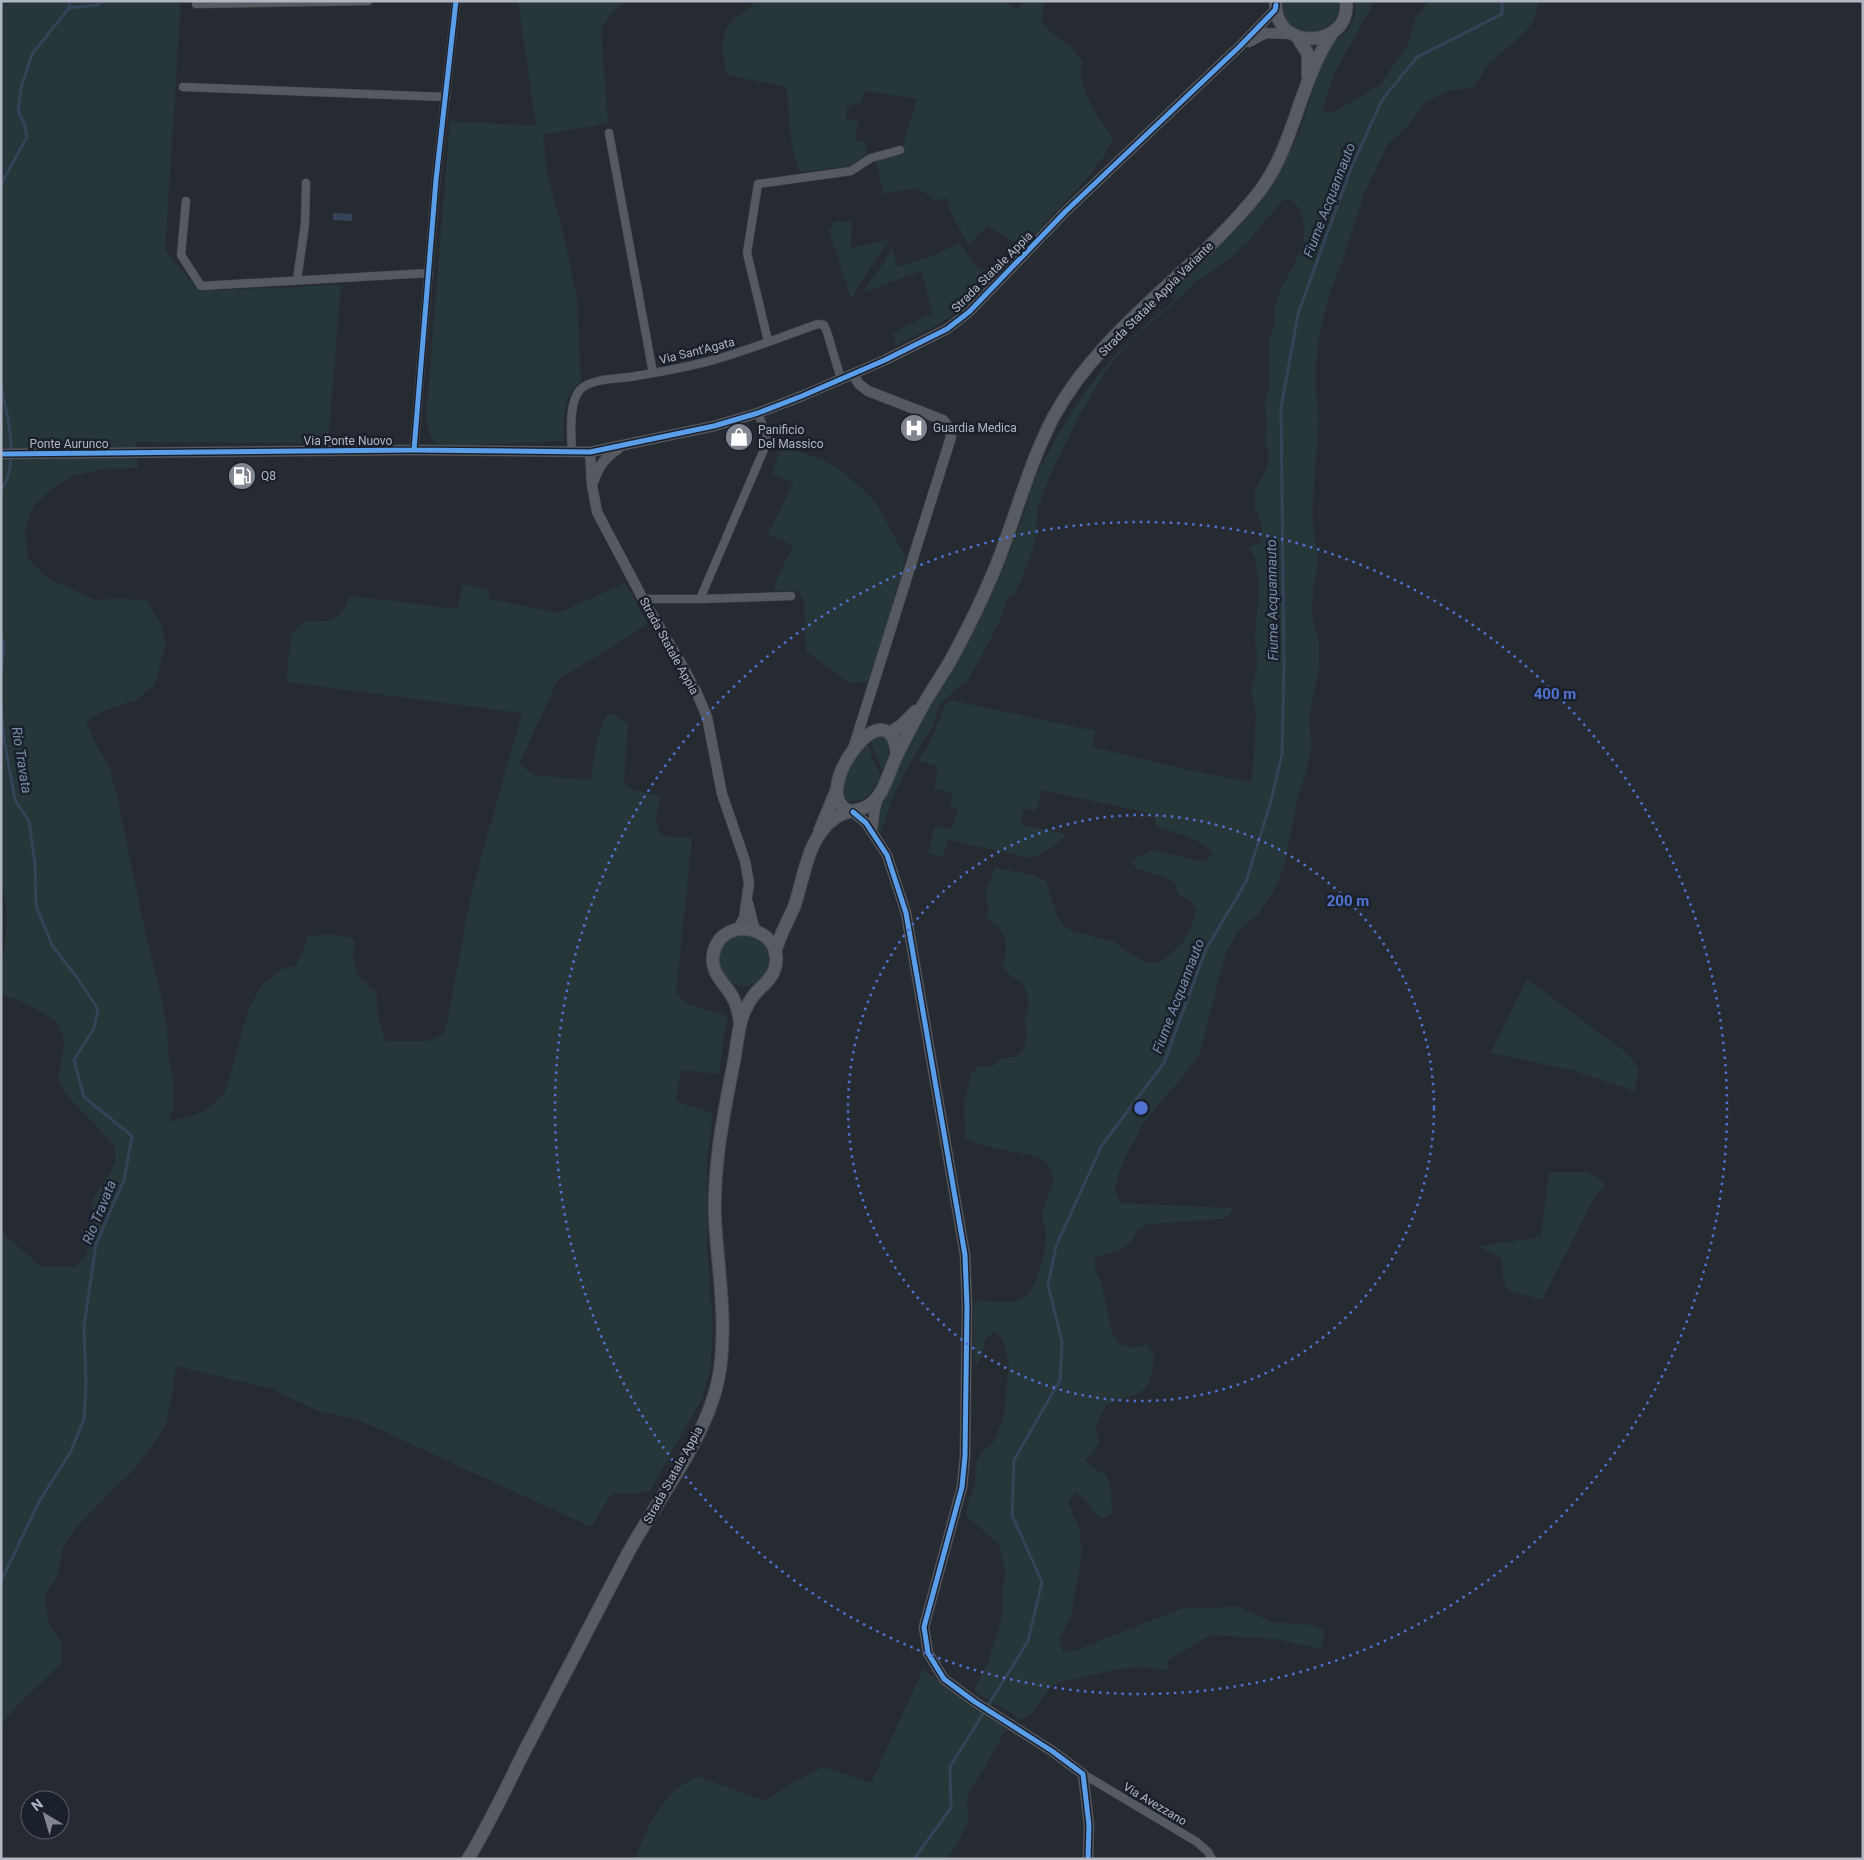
<svg xmlns="http://www.w3.org/2000/svg" width="1864" height="1860" viewBox="0 0 1864 1860" font-family="Roboto,sans-serif">
  <style>
    .green { fill: #273638 }
    .water { fill: #354359 }
    .lines { fill: none; stroke-linecap: round; stroke-linejoin: round }
    .stream { stroke: #354359; stroke-width: 3 }
    .minor-casing { stroke: #44474d; stroke-width: 9 }
    .tertiary-casing { stroke: #44474d; stroke-width: 11 }
    .primary-casing { stroke: #44484f; stroke-width: 14 }
    .minor { stroke: #565960; stroke-width: 8 }
    .tertiary { stroke: #565960; stroke-width: 10 }
    .primary { stroke: #585c62; stroke-width: 12 }
    .cycleway-casing { stroke: #1b212c; stroke-width: 8 }
    .cycleway { stroke: #5a9eea; stroke-width: 5 }
    .ring { fill: none; stroke: #5072d1; stroke-width: 2.5; stroke-dasharray: 2.5 5 }
    .labels { text-anchor: middle; stroke-width: 5; stroke-linejoin: round; paint-order: stroke }
    .street-label { font-size: 12px; fill: #b0b6c3; stroke: #1b212c }
    .poi-label { font-size: 12px; fill: #b0b6c3; stroke: #1b212c; text-anchor: start }
    .water-label { font-size: 14px; font-style: italic; fill: #7a8caa; stroke: #1b212c }
    .centre { fill: #5072d1; stroke: #1b212c; stroke-width: 2.5 }
    .ring-label { font-size: 15px; text-anchor: middle; font-weight: bold; fill: #5072d1; stroke: #1b212c; stroke-width: 5; stroke-linejoin: round; paint-order: stroke }
  </style>
  <rect width="100%" height="100%" fill="#262b32"/>
  <!-- green -->
  <path class="green" d="M1 1H181L165 251 200 291 341 285 328 443 136 442 138 468 105 469 75 475 53 488 34 505 25 529 28 558 48 578 96 600 121 598 147 601 161 623 166 645 154 686 134 701 109 709 86 721 96 744 109 767 116 792 147 940 163 1005 167 1030 168 1055 174 1082 173 1108 168 1122 194 1115 212 1106 225 1092 248 1011 260 987 280 970 296 965 304 949 307 936 332 934 355 939 353 956 357 974 376 992 378 1017 385 1041H429L443 1034 447 1022 472 890 522 713 286 682 291 635 305 621C333 622 338 622 351 596L458 609 462 584 490 590 489 599 558 613 625 583 648 624 558 680 519 764 534 775 591 780C594 758 596 733 607 714H614L628 724 624 783 631 789 661 796 656 820 661 836 692 838 676 994 685 1003 727 1016 719 1074 681 1070 675 1101 713 1113 707 1159V1250L713 1326 710 1373 702 1398 650 1491 631 1494 612 1493 591 1527 359 1420 318 1411 272 1389 176 1366 171 1402 165 1427 134 1470 115 1487 77 1527 62 1548 58 1574 45 1596 48 1621 61 1643 62 1661C44 1685 16 1700 1 1727V1229L6 1236 42 1267H76L87 1254 93 1198 107 1178 115 1162V1147L64 1092 58 1079 64 1041 57 1021 22 1002 1 994V960L4 953 7 916 1 876Z
    M518 1H624L610 15 601 29 608 123 543 135 547 174 562 228 577 298 581 382C562 394 564 421 564 441L437 446 430 437 426 417 450 121 536 126Z
    M756 1H1003L1017 10 1023 1H1044L1042 22 1050 31 1071 47 1083 62C1074 86 1100 118 1113 138L1105 155 1090 175 1023 247 987 226 969 246 947 206 950 200 945 198 934 201 931 196 915 188 884 194 875 160 900 155 917 99 865 91 861 103 847 106 846 120 859 121 855 138 858 141 866 142 867 155 850 166 801 172C790 159 788 106 787 87L727 75C722 54 718 30 737 16 744 11 750 8 756 1Z
    M1283 1H1339C1340 46 1277 40 1283 1Z
    M1355 1H1375L1336 70 1322 108 1328 113 1334 112 1380 85 1409 43 1415 17 1430 1H1538C1538 32 1507 44 1489 64 1483 71 1479 79 1474 87L1449 91 1425 102 1408 127 1388 144 1365 191 1341 265 1331 289 1318 340 1316 366V392L1319 418 1312 513 1318 565 1313 591 1312 617 1319 642V668L1309 718 1311 745 1307 770 1298 796 1284 867 1273 892 1258 914 1238 931 1226 953 1219 978 1200 1053 1185 1074 1144 1122 1127 1154 1117 1178 1115 1191 1120 1203 1232 1208 1230 1214 1223 1219 1148 1224 1137 1231 1130 1243 1119 1251 1095 1257V1269L1101 1282 1112 1333 1120 1344 1132 1348 1146 1344 1154 1354C1150 1399 1142 1390 1106 1405L1095 1428 1100 1441 1094 1452 1085 1460 1094 1469 1106 1474C1112 1488 1110 1498 1113 1512L1103 1519C1092 1511 1086 1500 1075 1492L1068 1503 1079 1527 1082 1552 1071 1616 1059 1639 1063 1652 1076 1650 1183 1608H1210L1237 1606 1272 1622 1312 1625 1324 1630 1323 1644 1320 1649 1276 1639 1212 1635 1201 1640 1168 1661 1169 1671 1144 1667 1118 1669 1057 1683 1047 1691 1033 1712 1022 1720 974 1691 987 1665 1001 1621 1003 1609 1002 1596 1005 1570 999 1544 971 1520 967 1516 966 1512 977 1474 976 1462 982 1451 993 1443 1003 1419 1009 1365 1003 1340 994 1331 985 1340 983 1353 977 1365 975 1362 973 1313 977 1300C990 1301 1011 1305 1023 1298 1037 1291 1046 1249 1046 1235 1045 1227 1042 1220 1043 1212 1043 1196 1064 1182 1045 1162 1036 1153 1021 1154 1009 1151 994 1149 979 1143 965 1139L964 1100 969 1088 970 1075 979 1066 992 1067 1002 1058 1015 1057 1024 1048 1027 1035 1025 1022 1028 1009V996L1023 984 1002 969C1009 946 1009 932 987 918L988 906 985 892 995 868 1034 875 1046 881 1057 915 1064 927 1076 932 1116 942 1126 951 1149 963 1163 961 1182 943 1189 932 1197 911 1190 901 1179 895 1174 883 1163 877 1138 869 1129 861 1152 850 1204 862 1213 853C1195 835 1179 835 1156 826L1153 814 1042 790 1036 812 1023 808 1021 825 1067 834C1055 845 1046 853 1030 858L948 840 943 857 928 853 934 826 952 829 958 809 950 806 952 793 934 789 938 766 918 761 929 744 946 704 950 700 1095 731 1092 747 1202 773 1251 782 1254 757 1256 715 1251 689 1258 664 1255 638 1259 586 1256 560 1249 548 1260 542 1262 528 1254 504 1255 490 1267 467 1269 455 1265 441 1267 428 1265 402 1269 390V340L1274 328 1275 306 1279 293 1302 248 1305 226 1299 208 1293 201 1284 199 1250 239 1226 262 1196 282 1176 302 1133 338 1117 356 1096 387 1078 418 1049 478 1037 510 1036 538 1028 563 1016 592 1006 601 1000 621 969 679 945 699 939 706 932 727 906 770 891 802 880 834 876 826C891 757 937 702 969 640 990 602 1007 560 1022 519 1027 503 1031 487 1038 472 1043 461 1050 450 1056 439 1087 383 1122 341 1173 302H1176L1169 295 1241 225 1267 191 1299 134 1321 65 1330 48 1347 31 1353 21 1355 13Z
    M833 221 852 222 851 248 891 239C875 257 864 279 851 299L829 230 832 229Z
    M960 243 971 260 993 280 957 312 939 324 896 345 892 333 933 313 921 271 862 293 885 261 892 246 897 267 929 257Z
    M782 444 833 465 857 484 877 504 906 558 870 682 849 683 806 651 804 600 798 591 772 590 793 545 768 535 793 483 772 473Z
    M880 735 887 739 889 755 883 771 870 741Z
    M867 743 873 756 870 758 871 761 874 760 881 776C874 788 863 807 847 800 836 780 855 757 867 743Z
    M718 960a26 26 0 1 1 52 0a26 26 0 1 1-52 0Z
    M1527 979 1627 1053 1639 1069 1635 1091 1575 1071 1491 1053Z
    M1549 1172H1587L1606 1184 1593 1200 1542 1300 1507 1290 1503 1277 1502 1259 1479 1246 1541 1237Z
    M923 1669 964 1701 1006 1729 984 1769 969 1791 966 1804 969 1818 958 1843 947 1859H635C645 1834 654 1810 674 1791 681 1785 690 1781 698 1776L765 1801 786 1786 823 1767 871 1783Z"/>
  <!-- water -->
  <path class="water" d="M333 213 352 214V221L333 220Z"/>
  <g class="lines">
    <!-- stream -->
    <path class="stream" d="M69 8 97 5 102 1
      M1 184 27 137 25 126 18 110 21 88 32 54 69 8 70 1
      M1 387C8 417 20 464 1 490
      M1 637 4 644 1 674
      M1 704 4 739 15 800 29 821 35 864 36 906 52 945 76 976 98 1009 94 1028 74 1060 84 1097 132 1136 124 1180 96 1244 84 1326 86 1384 84 1419 70 1453 40 1500 1 1581
      M914 1859 951 1808 950 1767 1028 1641 1042 1582 1012 1515 1014 1460 1060 1380 1062 1342 1048 1285 1056 1246 1102 1145 1164 1063 1206 949 1246 882 1271 801 1282 754 1284 665 1281 408 1298 314 1351 168 1382 100 1417 57 1502 14V1"/>
    <defs>
      <path id="minor" d="M196 4 368 1
        M183 87 446 97
        M609 133 653 373
        M186 201 181 255 201 286 429 273
        M297 280 305 224 306 183
        M768 341 747 253 758 184 851 171 871 158 900 150
        M414 450 436 180 456 1
        M572 451C571 436 568 399 582 388 593 379 615 379 630 377 667 371 706 364 742 351 767 343 792 333 818 324L824 325 827 332 841 379
        M643 599H700L791 596
        M700 599 768 440 758 413
        M1083 1774 1197 1842 1208 1852 1212 1859"/>
      <path id="tertiary" d="M1249 42 1266 33 1291 34
        M853 374 859 384 868 391 943 420 948 426 951 437 853 749
        M590 452 592 485 597 512 643 599 682 665 696 691 707 717 722 794 745 861 749 883 744 918 738 929
        M1 454 414 450 590 452 714 426 758 413 802 396 885 360 947 329 969 312 1066 211 1239 47 1275 10 1276 5
        M594 480C599 466 605 457 618 449
        M853 812 866 823 887 855 906 913 965 1255 967 1307 965 1456 962 1487 924 1627 928 1653 944 1679 975 1702 1052 1751 1083 1774 1089 1825 1088 1859
        M872 831 875 808 879 795
        M748 903 755 931"/>
      <path id="primary" d="M1276 1C1271 52 1352 50 1346 1
        M1298 38 1308 54V76
        M890 733 902 725 916 711
        M850 811C805 796 890 680 897 755
        M820 830 837 789
        M775 953C779 936 787 923 794 907 805 877 806 839 835 818 852 806 866 816 881 792 887 781 891 768 896 757 904 740 913 724 922 707 930 693 939 679 948 665 966 633 982 600 996 566 1016 516 1029 463 1054 416 1103 326 1196 272 1259 192 1295 145 1299 81 1333 32
        M468 1859C489 1825 506 1788 524 1752 559 1686 593 1619 628 1553 659 1496 711 1434 720 1369 727 1318 718 1270 715 1220 713 1168 723 1117 733 1066 737 1049 737 1031 743 1015 746 1008 749 1001 754 995 761 986 772 980 775 968 786 926 719 912 713 956 711 974 724 982 732 996 737 1005 739 1013 740 1023"/>
    </defs>
    <!-- minor casing -->
    <use href="#minor" class="minor-casing"/>
    <!-- tertiary casing -->
    <use href="#tertiary" class="tertiary-casing"/>
    <!-- primary casing -->
    <use href="#primary" class="primary-casing"/>
    <!-- minor -->
    <use href="#minor" class="minor"/>
    <!-- tertiary -->
    <use href="#tertiary" class="tertiary"/>
    <!-- primary -->
    <use href="#primary" class="primary"/>
    <defs>
      <path id="cycleway" d="M414 450 436 180 456 1
        M1 454 414 450 590 452 714 426 758 413 802 396 885 360 947 329 969 312 1066 211 1239 47 1275 10 1276 5
        M853 812 866 823 887 855 906 913 965 1255 967 1307 965 1456 962 1487 924 1627 928 1653 944 1679 975 1702 1052 1751 1083 1774 1089 1825 1088 1859"/>
    </defs>
    <!-- cycleway casing -->
    <use href="#cycleway" class="cycleway-casing"/>
    <!-- cycleway -->
    <use href="#cycleway" class="cycleway"/>
  </g>
  <!-- distance rings -->
  <g class="ring">
    <circle cx="1141" cy="1108" r="293"/>
    <circle cx="1141" cy="1108" r="586"/>
  </g>
  <!-- icons -->
  <defs>
    <symbol id="hospital-disc" viewBox="-11 -11 22 22"><circle r="9.5" fill="#808590" stroke="#1b212c"/><path d="M-5-5h3v3.5h4V-5h3V5h-3V1.5h-4V5h-3Z" fill="#fff"/></symbol>
    <symbol id="shop-disc" viewBox="-11 -11 22 22"><circle r="9.5" fill="#808590" stroke="#1b212c"/><path d="M-5-2.5h2.3a2.7 3.5 0 0 1 5.4 0H5L5.5 6h-11ZM-1.5-2.5h3a1.5 2.3 0 0 0-3 0Z" fill="#fff"/></symbol>
    <symbol id="fuel-disc" viewBox="-11 -11 22 22"><circle r="9.5" fill="#808590" stroke="#1b212c"/><path d="M-5.5-6h7V0h2V4h1.3V-2.5L3-4.5l.8-.8L6-3V5H2.5V1h-1V6h-7ZM-4.2-4.7v3.2H.2V-4.7Z" fill="#fff"/></symbol>
  </defs>
  <g fill-rule="evenodd">
    <use href="#hospital-disc" x="898" y="412" width="32" height="32"/>
    <use href="#shop-disc" x="723" y="421" width="32" height="32"/>
    <use href="#fuel-disc" x="226" y="460" width="32" height="32"/>
  </g>
  <g class="labels">
    <!-- street labels -->
    <g class="street-label">
      <text transform="translate(992 272) rotate(-45)" y="4">Strada Statale Appia</text>
      <text transform="translate(1156 299) rotate(-45)" y="4">Strada Statale Appia Variante</text>
      <text transform="translate(697 351) rotate(-14)" y="4">Via Sant'Agata</text>
      <text x="348" y="445">Via Ponte Nuovo</text>
      <text x="69" y="448">Ponte Aurunco</text>
      <text transform="translate(669 646) rotate(61)" y="4">Strada Statale Appia</text>
      <text transform="translate(673 1475) rotate(-61)" y="4">Strada Statale Appia</text>
      <text transform="translate(1155 1804) rotate(31)" y="4">Via Avezzano</text>
    </g>
    <!-- poi labels -->
    <g class="poi-label">
      <text x="933" y="432">Guardia Medica</text>
      <text x="758" y="434">Panificio<tspan x="758" dy="14">Del Massico</tspan></text>
      <text x="261" y="480">Q8</text>
    </g>
    <!-- water labels -->
    <g class="water-label">
      <text transform="translate(1329 200) rotate(-69)" y="5">Fiume Acquannauto</text>
      <text transform="translate(1272 600) rotate(-91)" y="5">Fiume Acquannauto</text>
      <text transform="translate(22 760) rotate(81)" y="5">Rio Travata</text>
      <text transform="translate(1178 996) rotate(-69)" y="5">Fiume Acquannauto</text>
      <text transform="translate(99 1212) rotate(-68)" y="5">Rio Travata</text>
    </g>
  </g>
  <circle cx="1141" cy="1108" r="8" class="centre"/>
  <g class="ring-label">
    <text x="1555" y="699">400 m</text>
    <text x="1348" y="906">200 m</text>
  </g>
  <!-- border -->
  <rect width="1864" height="1860" fill="none" stroke="#b0b6c3" stroke-width="5"/>
  <!-- north arrow -->
  <g transform="translate(45 1815) rotate(322)"><circle r="24" fill="#1b212c" stroke="#575d68"/>
  <path d="M0-4L9 19L0 12L-9 19Z" fill="#808590"/>
  <text y="-8" font-size="14" font-weight="bold" text-anchor="middle" fill="#b0b6c3">N</text>
  </g>
</svg>
